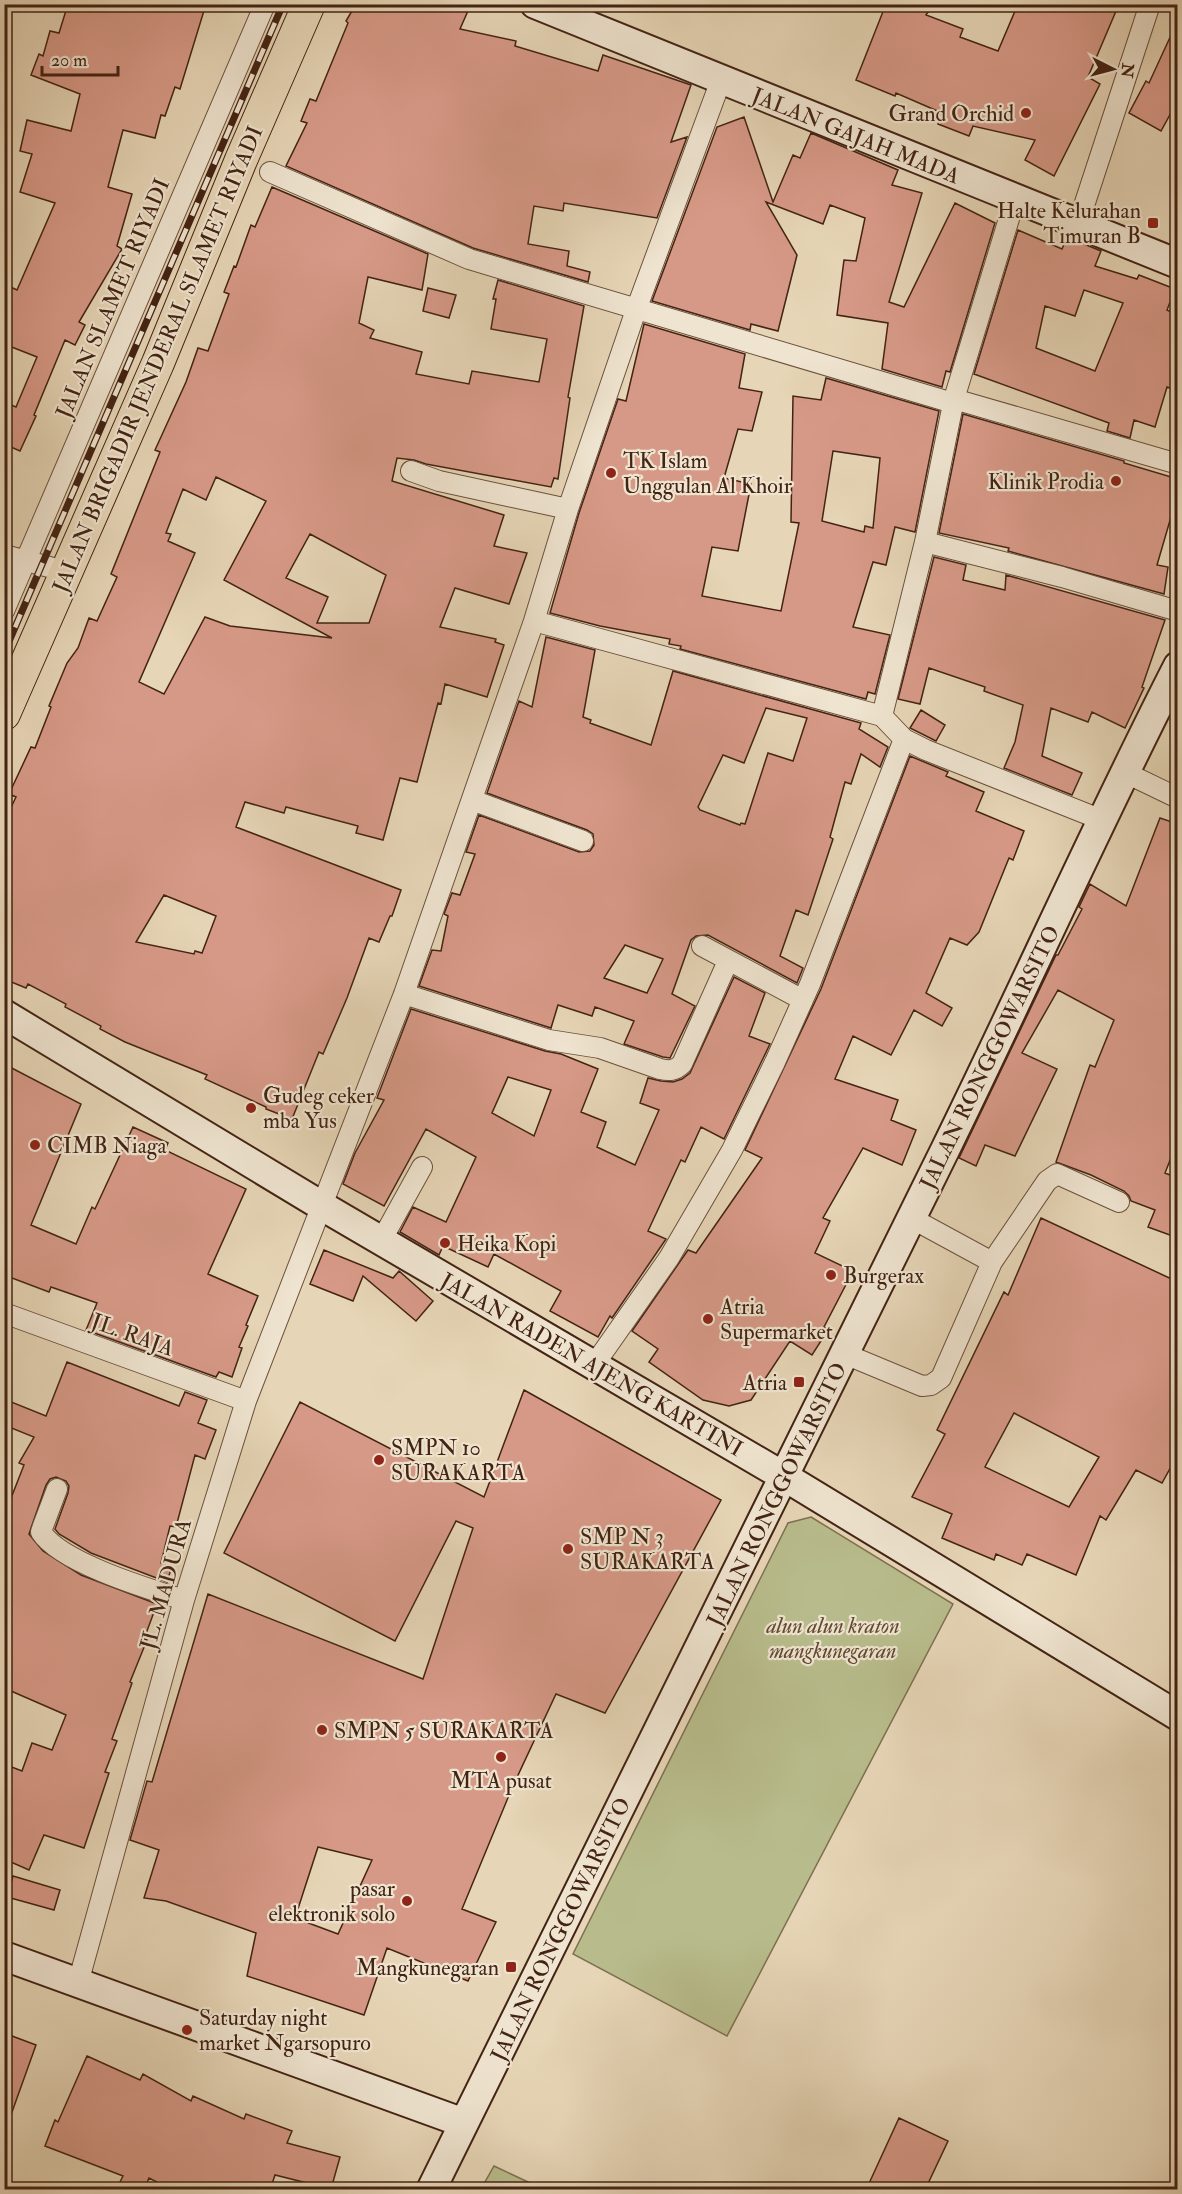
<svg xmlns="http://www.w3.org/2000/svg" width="1182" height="2194" viewBox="0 0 1182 2194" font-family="'IM FELL Double Pica',serif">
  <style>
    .green { fill: #b8bc8c; stroke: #7e7050; stroke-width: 1.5 }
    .building { fill: #d79987; stroke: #432313; stroke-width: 1.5; fill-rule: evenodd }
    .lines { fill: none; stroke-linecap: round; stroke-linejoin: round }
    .street-casing { stroke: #6c503c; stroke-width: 22 }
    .secondary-casing { stroke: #432313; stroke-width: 32 }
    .primary-casing { stroke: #432313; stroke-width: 34 }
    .street { stroke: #efe4d0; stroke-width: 20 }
    .secondary { stroke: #efe4d0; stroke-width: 28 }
    .primary { stroke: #e6d5b6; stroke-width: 32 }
    .rail-casing { stroke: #432313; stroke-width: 7 }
    .rail { stroke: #efe4d0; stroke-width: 4.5; stroke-dasharray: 14; stroke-linecap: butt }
    .poi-dot { fill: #8f2418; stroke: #efe4d0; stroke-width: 2 }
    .labels { text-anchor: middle; stroke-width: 4.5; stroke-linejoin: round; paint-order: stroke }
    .poi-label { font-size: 22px; fill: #432313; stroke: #efe4d0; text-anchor: start }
    .street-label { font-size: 22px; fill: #432313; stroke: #efe4d0 }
    .park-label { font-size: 22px; font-style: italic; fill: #604931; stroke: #efe4d0 }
  </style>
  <rect width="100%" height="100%" fill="#e6d5b6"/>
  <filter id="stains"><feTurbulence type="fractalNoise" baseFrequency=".00333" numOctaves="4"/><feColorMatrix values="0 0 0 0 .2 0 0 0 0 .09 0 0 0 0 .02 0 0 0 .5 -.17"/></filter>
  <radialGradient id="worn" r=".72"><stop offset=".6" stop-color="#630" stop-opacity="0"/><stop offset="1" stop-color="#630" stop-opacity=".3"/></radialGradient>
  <!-- green -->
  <path class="green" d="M811 1517 953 1604 727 2036 573 1954 788 1523Z
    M494 2166 543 2189H481Z"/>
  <!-- building -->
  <path class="building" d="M68 4H206L180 89 175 87 165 116 161 115 155 138 123 130 108 187 132 194 117 246 122 249 79 322 85 325 75 345 65 340 34 415 36 416 20 451 4 444V402L16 407 37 357 4 344V284L17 290 55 203 20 192 32 154 20 151 27 120 71 131 80 94 31 75 39 54 43 56 50 31 59 33Z
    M356 4H471L460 29 516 41 515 46 598 71 603 55 691 85 671 142 687 137 657 218 564 203 563 211 534 206 528 244 569 251 567 266 590 272 588 282 473 248 286 166 307 123 301 121 310 99 316 101 348 23 346 21Z
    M886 4H909L928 12 926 15 963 29 960 37 998 51 1018 4H1119L1088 77 1100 84 1054 176 1025 160 1035 140 973 126 969 136 938 124 942 113 896 93 895 96 856 80Z
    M1178 20V100L1161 131 1129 113 1146 81 1149 83Z
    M744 117 773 202 793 155 800 158 811 133 898 170 892 185 922 193 889 302 904 307 955 203 995 223 950 372 946 371 942 387 882 369 888 323 837 315 844 260 856 261 865 218 830 205 823 224 766 202 797 255 778 331 751 324 750 330 652 301 717 127Z
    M272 187 428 254 422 290 368 277 359 323 374 330 370 338 422 352 416 374 469 384 472 371 539 382 547 339 491 329 496 299H493L498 280 584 306 568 397 570 398 558 479 554 478 551 487 426 464 414 460 397 458 392 481 504 515 494 546 527 553 509 604 455 588 440 627 496 639 495 642 504 645 487 697 445 684 441 704 438 703 417 782 400 778 383 840 356 833 358 826 286 807 284 813 245 802 236 827 401 890 392 916H390L379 942 369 938 347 998 323 1054 319 1052 292 1119 266 1109V1107L205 1079 207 1075 125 1042 100 1029 101 1026 65 1007 66 1004 28 984 26 988 4 979V822L16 797 9 794 31 747 35 748 51 707 49 706 67 663 78 648 89 618 97 621 117 577 111 574 160 452 155 450 186 382 198 348 208 351 229 294 224 292 234 266 236 267 251 225 255 227ZM216 477 266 501 224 580 332 638 230 626 205 617 164 694 139 682 195 553 168 541 171 534 166 533 183 489 206 500ZM310 534 386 575 369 623H317L328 597 286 578ZM164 895 216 916 202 953 195 951 194 954 136 942Z
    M1018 230 1062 249 1067 237 1101 251 1095 266 1137 279 1139 275 1175 289 1167 310 1178 315V372L1170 388 1167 387 1155 427 1134 420 1130 438 1107 431 1109 423 974 374ZM1084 290 1123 303 1095 371 1036 348 1045 306 1075 316Z
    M428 288 456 295 449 318 423 311Z
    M644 324 745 354 739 388 762 392 752 431 738 429 724 478 751 484 738 551 712 547 702 596 781 611 799 523 791 522 793 396 821 400 826 378 939 411 915 532 895 527 886 565 873 562 853 627 890 635 875 694 868 692 866 699 680 649 681 646 669 644 670 639 600 626 550 613 579 513 618 399 626 401ZM833 451 880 458 873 528 865 526 864 532 822 521Z
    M963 414 1124 461V463L1178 479V493L1157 565 1168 567 1164 594 1008 551 1009 548 939 533Z
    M934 557 966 565 963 580 1005 590 1006 575 1165 620 1142 687 1144 688 1125 728 1092 712 1088 722 1051 708 1042 756 1082 773 1072 795 1004 768 1015 742 1023 705 984 691 985 687 929 668 920 704 898 699Z
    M546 637 595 650 583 717 591 720 590 723 651 745 673 671 861 723 859 729 888 747 880 767 861 754 851 784 845 782 830 837 833 839 808 915 796 910 780 956 803 968 797 983 708 935 696 936 691 940 672 994 695 1006 670 1058 663 1057 624 1044 634 1021 595 1007 592 1016 558 1005 551 1028 419 986 432 950 441 951 448 916 444 914 452 893 460 895 475 854 466 852 479 815 579 852 590 851 594 845 593 834 587 830 487 793 519 701 532 707ZM766 708 807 718 793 761 768 753 745 824 741 823 740 825 700 810 698 807 723 755 744 763ZM625 945 663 959 647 993 604 978Z
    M921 710 945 725 936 741 910 728Z
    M910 756 948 772 946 776 984 792 976 811 1024 831 1013 860 1009 858 979 932 967 945 950 938 926 993 952 1008 942 1026 914 1010 891 1055 853 1036 835 1079 898 1100 891 1120 916 1130 902 1165 863 1148 823 1218 830 1221 815 1253 853 1271 824 1327 828 1330 812 1355 790 1341 751 1400 729 1406 703 1400 649 1362 658 1349 632 1331 688 1250 696 1253 762 1158 745 1150 821 989Z
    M1160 818 1178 824V1140L1165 1173 1178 1178V1238L1148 1227 1155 1210 1131 1201 1129 1196 1124 1191 1091 1175 1056 1162 1090 1065 1095 1067 1114 1020 1058 990 1022 1053 1057 1069 1015 1156 985 1145 976 1166 959 1158 1056 955H1058L1082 909 1079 907 1090 884 1126 906Z
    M734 977 765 993 749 1036 770 1044 724 1139 701 1127 685 1162 681 1160 648 1231 666 1239 612 1318 610 1316 598 1337 550 1311 561 1291 494 1254 488 1267 443 1246 439 1255 400 1232 413 1207 446 1222 476 1157 426 1129 384 1206 343 1184 355 1153 384 1100 377 1098 411 1009 545 1051 561 1054 598 1069 581 1112 606 1122 597 1147 635 1165 659 1110 640 1103 648 1078 661 1081 673 1082 682 1079 690 1073ZM508 1077 551 1090 534 1136 492 1113Z
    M4 1064 81 1104 31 1225 76 1244 92 1207 95 1209 133 1127 168 1143 165 1150 246 1189 208 1274 258 1296 246 1325 248 1326 239 1347 242 1348 232 1377 219 1372 216 1377 86 1330 97 1303 51 1287 49 1292 4 1275Z
    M1041 1218 1178 1282V1454L1162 1483 1136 1470 1106 1520 1100 1516 1076 1575 1027 1554 1022 1565 996 1554 994 1560 942 1538 952 1514 912 1497 945 1434 937 1430 1004 1292 1008 1295ZM1014 1413 1099 1457 1069 1507 985 1467Z
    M324 1250 393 1278 399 1271 433 1301 416 1321 363 1276 353 1301 310 1284Z
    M67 1362 179 1406 185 1392 207 1400 198 1423 216 1430 205 1459 195 1455 176 1527 170 1526 161 1563 172 1566 167 1582 91 1553 59 1534 55 1529 68 1493 69 1486 66 1481 56 1477 50 1479 46 1485 29 1534 43 1551 81 1575 157 1604 144 1639 147 1640 130 1682 132 1683 112 1739 117 1741 105 1772 109 1773 84 1848 44 1835 29 1870 4 1859V1764L22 1771 32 1743 52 1750 66 1715 4 1688V1516L24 1465 19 1463 34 1437 4 1425V1399L46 1416Z
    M524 1390 721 1500 605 1713 556 1694 512 1788 462 1909 496 1922 468 1981 387 1948 364 2015 247 1976 256 1933 166 1901 144 1898 159 1850 130 1840 147 1781 152 1782 208 1594 423 1679 473 1528 456 1521 395 1641 224 1553 300 1402 484 1497ZM318 1847 372 1860 338 1934 295 1918Z
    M13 1876 60 1890 54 1910 7 1897Z
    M4 2033 36 2045 7 2126H4Z
    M87 2056 140 2080 143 2074 191 2101 193 2096 244 2119 246 2114 292 2131 287 2143 340 2157 331 2189 275 2175 270 2190H173L149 2178 144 2190H116L123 2176 45 2146 55 2120 58 2122Z
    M899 2118 948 2141 925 2190H866Z"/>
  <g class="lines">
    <defs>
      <path id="street" d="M270 172 469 259 953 403
        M1078 224 1150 4
        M954 399 1178 464
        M411 471 439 481 568 509
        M925 542 1062 577 1178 611
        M4 555 68 572
        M4 611 265 4
        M534 621 882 716
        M904 739 926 750 1102 820
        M1124 772 1178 798
        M472 800 583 841
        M702 946 803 1000
        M404 994 549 1040 600 1048 660 1069C669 1071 675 1071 682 1064L728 961
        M381 1241 422 1167
        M992 1262 1047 1181 1057 1174 1119 1202
        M4 1313 246 1401
        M845 1354 922 1386 931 1385 941 1378 992 1262 911 1218
        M594 1365 669 1258 732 1150 775 1062 810 984 904 739 882 716 925 542 954 399 1015 199
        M57 1489 43 1526 41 1532C61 1563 149 1589 184 1600
        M78 1983 184 1600 246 1401 404 994 534 621 568 509 636 310 721 80"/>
      <path id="secondary" d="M535 4 1178 264
        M4 1014 322 1206 785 1477 1178 1716
        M4 1956 464 2123
        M431 2190C602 1843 775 1497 945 1150 1024 989 1096 826 1178 666"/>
      <path id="primary" d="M4 714 158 363 241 160 309 4"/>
    </defs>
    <!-- street casing -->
    <use href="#street" class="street-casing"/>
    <!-- secondary casing -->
    <use href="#secondary" class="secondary-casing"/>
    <!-- primary casing -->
    <use href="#primary" class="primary-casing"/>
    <!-- street -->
    <use href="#street" class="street"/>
    <!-- secondary -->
    <use href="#secondary" class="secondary"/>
    <!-- primary -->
    <use href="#primary" class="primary"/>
    <defs>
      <path id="rail" d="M4 653 283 4"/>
    </defs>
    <!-- rail casing -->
    <use href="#rail" class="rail-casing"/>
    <!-- rail -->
    <use href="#rail" class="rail"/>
  </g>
  <!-- markers -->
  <g class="poi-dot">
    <circle cx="1026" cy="113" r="6"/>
    <rect x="1147" y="217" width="12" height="12" rx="3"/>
    <circle cx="611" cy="473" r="6"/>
    <circle cx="1116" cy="481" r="6"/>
    <circle cx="251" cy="1108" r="6"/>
    <circle cx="35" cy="1145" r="6"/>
    <circle cx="445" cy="1243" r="6"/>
    <circle cx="831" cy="1275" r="6"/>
    <circle cx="708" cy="1319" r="6"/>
    <rect x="793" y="1376" width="12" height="12" rx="3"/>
    <circle cx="379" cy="1460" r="6"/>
    <circle cx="568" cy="1549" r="6"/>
    <circle cx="322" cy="1730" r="6"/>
    <circle cx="501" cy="1757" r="6"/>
    <circle cx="407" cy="1901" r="6"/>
    <rect x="505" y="1961" width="12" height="12" rx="3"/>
    <circle cx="187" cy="2030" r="6"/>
  </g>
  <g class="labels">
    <!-- poi labels -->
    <g class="poi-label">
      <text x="1014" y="121" text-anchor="end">Grand Orchid</text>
      <text x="1141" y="218" text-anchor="end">Halte Kelurahan<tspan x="1141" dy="25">Timuran B</tspan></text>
      <text x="623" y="468">TK Islam<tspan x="623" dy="25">Unggulan Al Khoir</tspan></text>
      <text x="1104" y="489" text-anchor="end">Klinik Prodia</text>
      <text x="263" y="1103">Gudeg ceker<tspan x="263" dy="25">mba Yus</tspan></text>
      <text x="47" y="1153">CIMB Niaga</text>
      <text x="457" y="1251">Heika Kopi</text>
      <text x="843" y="1283">Burgerax</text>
      <text x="720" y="1314">Atria<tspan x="720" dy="25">Supermarket</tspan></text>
      <text x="787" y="1390" text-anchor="end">Atria</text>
      <text x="391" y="1455">SMPN 10<tspan x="391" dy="25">SURAKARTA</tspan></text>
      <text x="580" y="1544">SMP N 3<tspan x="580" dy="25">SURAKARTA</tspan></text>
      <text x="334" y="1738">SMPN 5 SURAKARTA</text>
      <text x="501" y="1788" text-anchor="middle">MTA pusat</text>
      <text x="395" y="1896" text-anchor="end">pasar<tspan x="395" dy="25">elektronik solo</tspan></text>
      <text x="499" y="1975" text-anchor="end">Mangkunegaran</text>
      <text x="199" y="2025">Saturday night<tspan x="199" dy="25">market Ngarsopuro</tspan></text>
    </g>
    <!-- street labels -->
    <g class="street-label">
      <text transform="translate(856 135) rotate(22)" y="8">JALAN GAJAH MADA</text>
      <text transform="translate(112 298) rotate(-67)" y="8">JALAN SLAMET RIYADI</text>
      <text transform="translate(157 359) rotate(-67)" y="8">JALAN BRIGADIR JENDERAL SLAMET RIYADI</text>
      <text transform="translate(989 1057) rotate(-64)" y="8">JALAN RONGGOWARSITO</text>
      <text transform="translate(133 1334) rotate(20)" y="8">JL. RAJA</text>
      <text transform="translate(592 1364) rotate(30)" y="8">JALAN RADEN AJENG KARTINI</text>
      <text transform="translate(776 1494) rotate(-64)" y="8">JALAN RONGGOWARSITO</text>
      <text transform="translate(165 1584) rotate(-74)" y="8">JL. MADURA</text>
      <text transform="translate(560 1929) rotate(-64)" y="8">JALAN RONGGOWARSITO</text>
    </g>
    <!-- park labels -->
    <g class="park-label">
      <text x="833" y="1633">alun alun kraton<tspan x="833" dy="25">mangkunegaran</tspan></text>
    </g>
  </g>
  <!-- margin -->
  <rect width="1182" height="2194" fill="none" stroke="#e6d5b6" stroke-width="24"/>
  <rect x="6" y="6" width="1170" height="2182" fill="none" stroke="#432313" stroke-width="3"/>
  <rect x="12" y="12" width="1158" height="2170" fill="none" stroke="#432313" stroke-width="1.5"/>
  <!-- north arrow -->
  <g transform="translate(1113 69) rotate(96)" stroke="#efe4d0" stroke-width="4.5" paint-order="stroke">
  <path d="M0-4.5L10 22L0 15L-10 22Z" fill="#432313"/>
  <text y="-9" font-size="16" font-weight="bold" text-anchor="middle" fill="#432313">N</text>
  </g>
  <!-- scale -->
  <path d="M42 66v9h76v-9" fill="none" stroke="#432313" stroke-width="3"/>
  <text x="51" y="66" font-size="18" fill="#432313" stroke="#efe4d0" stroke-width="4.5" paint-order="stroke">20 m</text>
  <rect width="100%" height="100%" filter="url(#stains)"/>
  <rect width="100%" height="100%" fill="url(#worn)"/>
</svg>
